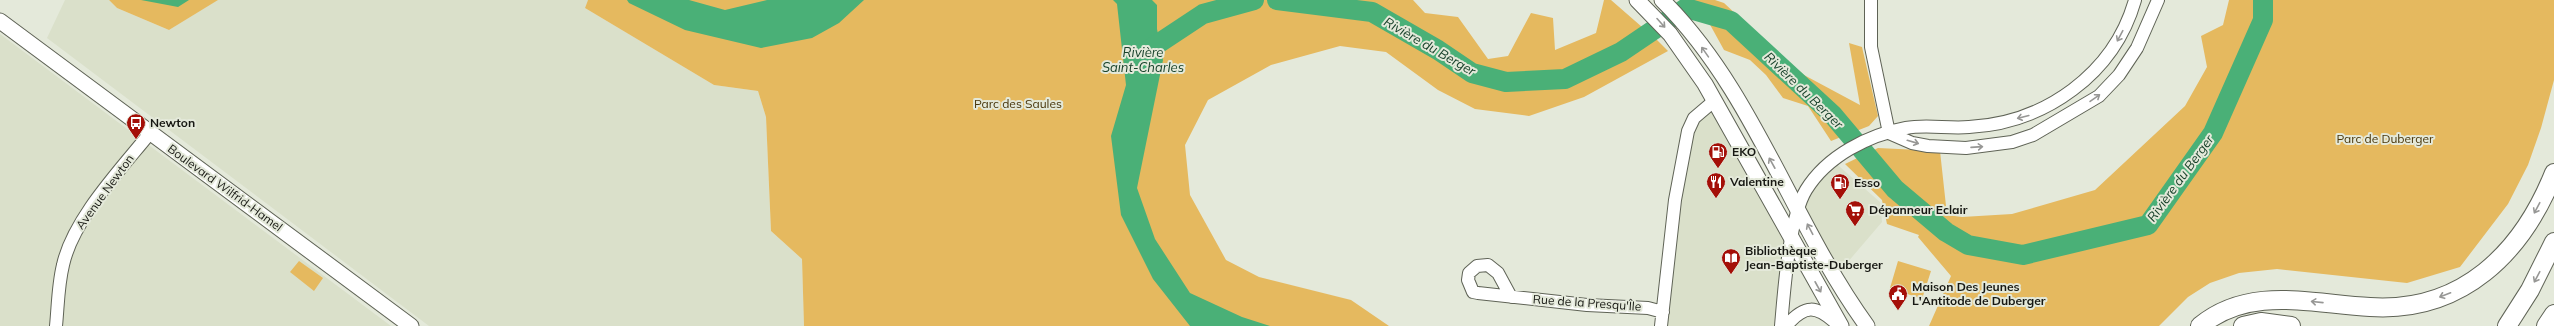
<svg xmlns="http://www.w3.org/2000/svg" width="2554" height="326" viewBox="0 0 2554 326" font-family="Mulish,sans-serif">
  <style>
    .built { fill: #dae0ca }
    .green { fill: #e5b95f }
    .water { fill: #4ab077 }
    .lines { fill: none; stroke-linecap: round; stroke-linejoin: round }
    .river { stroke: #4ab077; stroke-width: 20 }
    .minor-casing { stroke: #5f6356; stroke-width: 14 }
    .major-casing { stroke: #5f6356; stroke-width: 17 }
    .highway-casing { stroke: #5f6356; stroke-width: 20 }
    .minor { stroke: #fff; stroke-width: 12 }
    .major { stroke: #fff; stroke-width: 15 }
    .highway { stroke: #fff; stroke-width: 18 }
    .oneway { stroke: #979795 }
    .labels { text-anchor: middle; stroke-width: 4; stroke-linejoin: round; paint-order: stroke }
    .park-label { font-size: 12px; fill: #48350a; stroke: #e4e9da }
    .poi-label { font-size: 12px; font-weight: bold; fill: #171813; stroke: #e4e9da; text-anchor: start }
    .street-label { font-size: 12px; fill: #171813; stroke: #e4e9da }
    .water-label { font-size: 13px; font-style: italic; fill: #18422b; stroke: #e4e9da }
  </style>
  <rect width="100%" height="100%" fill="#e4e9da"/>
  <!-- built -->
  <path class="built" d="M65 0H109L117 8 169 30 217 0H588L585 8 714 85 758 91 766 117 771 231 802 259 804 326H429L47 38Z
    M0 34 391 326H0Z
    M1714 101 1792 241 1781 326H1661L1688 131Z
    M1832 160 1880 202 1882 222 1835 277 1798 209Z"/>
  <!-- green -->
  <path class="green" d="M109 0H218L169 30 117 8Z
    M588 0H1413L1425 13 1458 17 1488 59 1508 56 1531 13 1553 18 1555 50 1596 33 1604 0H1611L1642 27 1643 26 1668 51 1584 97 1529 116 1475 109 1438 90 1386 52 1340 46 1271 65 1208 100 1185 145 1190 195 1226 260 1259 277 1351 300 1389 326H1261L1188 296 1123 214 1194 326H804L802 259 771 231 766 117 758 91 714 85 585 8Z
    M1689 0H1715L1724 3 1768 44 1804 75 1860 105 1849 43 1862 47 1878 116 1869 126 1831 141 1808 106 1783 98 1766 75 1750 60 1724 50 1708 21Z
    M2229 0H2554V80L2541 128 2528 165 2508 204 2460 267 2407 283 2277 269 2239 273 2210 283 2188 297 2159 326H1929L1951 276 1918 237 1919 235 1887 224 1882 200 1845 164 1878 148 1940 151 1947 215 1962 217 2012 214 2095 190 2185 106 2207 67 2201 36 2223 25Z
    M299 261 323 278 314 291 290 272Z
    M1898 261 1931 271 1922 299 1890 288Z"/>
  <!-- water -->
  <path class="water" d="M141 0H189L178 7Z
    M627 0H689L725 10 767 0H864L839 23 812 38 761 48 685 30 629 3Z
    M1113 0H1152L1157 5V29L1163 60 1137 188 1155 239 1190 293 1242 317 1270 326H1190L1153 279 1121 215 1111 136 1126 85 1117 4Z"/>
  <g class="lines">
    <!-- river -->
    <path class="river" d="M1277 0 1372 12 1438 50 1472 73 1506 82 1565 79 1621 52 1686 8 1731 21 1832 114 1895 189 1946 232 1968 245 2023 255 2148 225 2213 133 2263 20V0
      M1138 57 1203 14 1254 0"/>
    <defs>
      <path id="minor" d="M1871 0V47L1889 133
        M1889 133 1912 143 1928 146 1966 148 2012 142 2033 135 2099 96 2119 75 2137 48 2158 0
        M1511 297 1498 273 1488 265 1477 266 1469 273 1468 280 1473 292 1478 293 1587 305 1648 308 1663 312
        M56 326C58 306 58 285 63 265 73 219 121 169 150 133
        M1661 326 1675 200 1688 131 1694 118 1714 101
        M1781 326C1784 292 1789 218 1806 190 1827 156 1868 135 1906 128 1926 124 1949 129 1969 127 2045 123 2114 74 2135 0
        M1786 326C1805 304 1816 305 1837 324"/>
      <path id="major" d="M1637 0 1670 34 1705 84 1841 326
        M1662 0C1754 91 1792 223 1867 326
        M0 21 411 326"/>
      <path id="highway" d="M2200 326C2250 285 2311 304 2370 307 2462 313 2522 253 2554 173
        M2243 326 2261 322 2291 326
        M2507 326 2530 290 2554 242
        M2546 326 2554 314"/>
    </defs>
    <!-- minor casing -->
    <use href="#minor" class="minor-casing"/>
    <!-- major casing -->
    <use href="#major" class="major-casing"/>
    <!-- highway casing -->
    <use href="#highway" class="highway-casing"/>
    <!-- minor -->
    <use href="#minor" class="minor"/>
    <!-- major -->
    <use href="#major" class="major"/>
    <!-- highway -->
    <use href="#highway" class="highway"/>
  </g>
  <!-- one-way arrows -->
  <defs><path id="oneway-shaft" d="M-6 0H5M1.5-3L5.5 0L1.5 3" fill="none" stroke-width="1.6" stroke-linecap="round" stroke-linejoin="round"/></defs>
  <g class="oneway">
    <use href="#oneway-shaft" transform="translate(1661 23) rotate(48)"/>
    <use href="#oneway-shaft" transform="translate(2120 36) rotate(118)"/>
    <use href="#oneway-shaft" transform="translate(1705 52) rotate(-125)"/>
    <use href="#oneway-shaft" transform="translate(2095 98) rotate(-35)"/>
    <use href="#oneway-shaft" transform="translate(2023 117) rotate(166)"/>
    <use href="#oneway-shaft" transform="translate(1913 142) rotate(16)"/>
    <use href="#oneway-shaft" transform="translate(1977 147) rotate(-4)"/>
    <use href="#oneway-shaft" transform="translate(1772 163) rotate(-119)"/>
    <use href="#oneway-shaft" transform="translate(2537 208) rotate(118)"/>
    <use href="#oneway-shaft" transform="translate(1810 229) rotate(-118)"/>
    <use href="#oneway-shaft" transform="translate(2537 277) rotate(118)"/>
    <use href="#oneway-shaft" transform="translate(1818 287) rotate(61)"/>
    <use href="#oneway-shaft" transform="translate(2445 295) rotate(159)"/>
    <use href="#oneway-shaft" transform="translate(2317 302) rotate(-174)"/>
  </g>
  <!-- icons -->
  <defs>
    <symbol id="bus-pin" viewBox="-11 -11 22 30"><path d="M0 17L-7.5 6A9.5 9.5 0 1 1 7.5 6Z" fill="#a40f08" stroke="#e4e9da"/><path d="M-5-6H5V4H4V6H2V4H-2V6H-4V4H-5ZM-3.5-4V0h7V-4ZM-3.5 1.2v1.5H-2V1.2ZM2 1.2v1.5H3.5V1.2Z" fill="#fff"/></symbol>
    <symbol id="fuel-pin" viewBox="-11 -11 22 30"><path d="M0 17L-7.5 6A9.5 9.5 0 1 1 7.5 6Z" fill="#a40f08" stroke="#e4e9da"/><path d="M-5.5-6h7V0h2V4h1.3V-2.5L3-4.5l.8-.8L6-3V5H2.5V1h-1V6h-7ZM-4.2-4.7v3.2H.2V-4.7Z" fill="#fff"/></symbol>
    <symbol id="restaurant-pin" viewBox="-11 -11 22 30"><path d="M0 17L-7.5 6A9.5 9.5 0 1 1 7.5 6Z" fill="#a40f08" stroke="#e4e9da"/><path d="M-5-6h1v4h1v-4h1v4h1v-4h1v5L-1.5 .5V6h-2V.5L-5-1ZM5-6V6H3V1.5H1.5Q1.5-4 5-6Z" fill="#fff"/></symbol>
    <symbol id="supermarket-pin" viewBox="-11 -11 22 30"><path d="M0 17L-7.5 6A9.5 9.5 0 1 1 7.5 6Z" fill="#a40f08" stroke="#e4e9da"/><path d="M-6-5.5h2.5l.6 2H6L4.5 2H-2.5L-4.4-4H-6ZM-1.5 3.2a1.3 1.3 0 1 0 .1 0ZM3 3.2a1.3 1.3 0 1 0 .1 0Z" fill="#fff"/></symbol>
    <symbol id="library-pin" viewBox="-11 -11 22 30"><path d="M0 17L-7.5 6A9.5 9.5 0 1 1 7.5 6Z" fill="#a40f08" stroke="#e4e9da"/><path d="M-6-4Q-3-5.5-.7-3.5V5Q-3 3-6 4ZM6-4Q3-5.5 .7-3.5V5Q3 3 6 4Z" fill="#fff"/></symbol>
    <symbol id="civic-pin" viewBox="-11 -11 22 30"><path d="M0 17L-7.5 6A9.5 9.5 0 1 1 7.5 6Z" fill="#a40f08" stroke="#e4e9da"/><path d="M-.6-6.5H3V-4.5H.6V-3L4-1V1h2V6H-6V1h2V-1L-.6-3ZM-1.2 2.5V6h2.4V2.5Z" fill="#fff"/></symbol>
  </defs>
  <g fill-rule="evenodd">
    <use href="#bus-pin" x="125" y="112" width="22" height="30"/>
    <use href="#fuel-pin" x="1707" y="141" width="22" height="30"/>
    <use href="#restaurant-pin" x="1705" y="171" width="22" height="30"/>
    <use href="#fuel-pin" x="1829" y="172" width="22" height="30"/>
    <use href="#supermarket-pin" x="1844" y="199" width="22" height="30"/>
    <use href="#library-pin" x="1720" y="247" width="22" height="30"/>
    <use href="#civic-pin" x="1887" y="283" width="22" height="30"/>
  </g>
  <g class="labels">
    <!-- park labels -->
    <g class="park-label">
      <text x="1018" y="108">Parc des Saules</text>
      <text x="2385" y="143">Parc de Duberger</text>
    </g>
    <!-- poi labels -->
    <g class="poi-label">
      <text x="150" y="127">Newton</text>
      <text x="1732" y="156">EKO</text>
      <text x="1730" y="186">Valentine</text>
      <text x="1854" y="187">Esso</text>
      <text x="1869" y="214">Dépanneur Eclair</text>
      <text x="1745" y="255">Bibliothèque<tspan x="1745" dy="14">Jean-Baptiste-Duberger</tspan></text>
      <text x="1912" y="291">Maison Des Jeunes<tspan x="1912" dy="14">L'Antitode de Duberger</tspan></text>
    </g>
    <!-- street labels -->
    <g class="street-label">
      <text transform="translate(225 188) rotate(36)" y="4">Boulevard Wilfrid-Hamel</text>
      <text transform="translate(105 192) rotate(-54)" y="4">Avenue Newton</text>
      <text transform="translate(1587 303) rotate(4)" y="4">Rue de la Presqu'Île</text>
    </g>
    <!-- water labels -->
    <g class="water-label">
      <text transform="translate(1430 46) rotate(30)" y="5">Rivière du Berger</text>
      <text x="1143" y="57">Rivière<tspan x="1143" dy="15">Saint-Charles</tspan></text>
      <text transform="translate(1804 90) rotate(44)" y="5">Rivière du Berger</text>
      <text transform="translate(2180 178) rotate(-54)" y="5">Rivière du Berger</text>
    </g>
  </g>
</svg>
